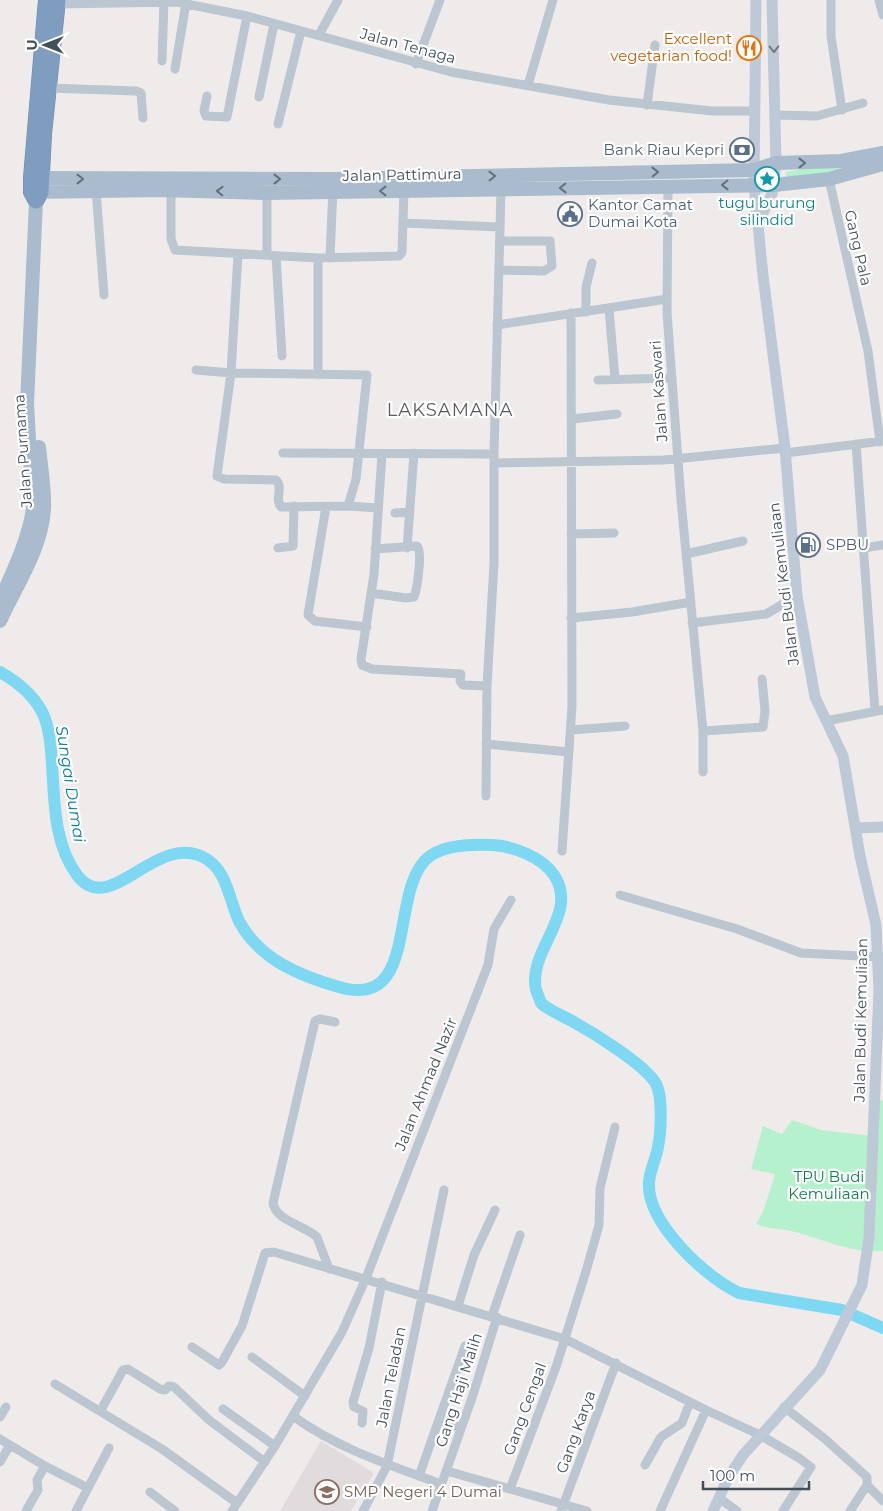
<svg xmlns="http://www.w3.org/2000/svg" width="883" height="1511" viewBox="0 0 883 1511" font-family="Montserrat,sans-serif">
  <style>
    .education { fill: #e0dcdd }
    .green { fill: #b5f1cd }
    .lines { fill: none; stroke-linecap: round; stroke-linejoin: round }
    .river { stroke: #7fd8f1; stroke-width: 12 }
    .highway-casing { stroke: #6b89ab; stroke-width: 16 }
    .street { stroke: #bbc6d0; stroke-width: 9 }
    .secondary { stroke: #bdc9d7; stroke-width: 11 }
    .primary { stroke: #a9bbcd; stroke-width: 14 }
    .highway { stroke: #7f9ebf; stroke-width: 15 }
    .oneway { stroke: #6e7a86 }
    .oneway2 { stroke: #626f7c }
    .labels { text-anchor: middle; stroke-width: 4.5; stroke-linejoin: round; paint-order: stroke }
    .food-label { font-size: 15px; fill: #c56008; stroke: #fff; text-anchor: end }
    .street-label { font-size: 15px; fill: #434f5a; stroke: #fff }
    .service-label { font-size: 15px; fill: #4e5e75; stroke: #fff; text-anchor: start }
    .culture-label { font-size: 15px; fill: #0d838f; stroke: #fff }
    .park-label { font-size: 15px; fill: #107f49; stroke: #fff }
    .education-label { font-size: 15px; fill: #785e54; stroke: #fff; text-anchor: start }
    .water-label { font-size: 16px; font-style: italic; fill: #047c9e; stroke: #fff }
    .quarter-label { font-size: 18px; letter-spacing: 1px; fill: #585c61; stroke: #fff }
  </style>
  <rect width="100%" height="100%" fill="#efebeb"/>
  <!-- education -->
  <path class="education" d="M321 1441 374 1473 351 1511H280Z"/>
  <!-- green -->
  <path class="green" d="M827 165H838L840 169 787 184 786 172Z
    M875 1097 883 1101V1251C851 1254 821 1238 791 1231 777 1228 772 1230 756 1224L763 1212 775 1174 751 1169 763 1126 782 1134 792 1120 821 1130 873 1136Z"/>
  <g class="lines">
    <!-- river -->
    <path class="river" d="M0 672C16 681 32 694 41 710 48 722 50 738 51 751 55 792 51 840 77 875 109 919 155 833 203 857 228 869 229 902 240 923 261 960 300 976 339 987 422 1011 387 887 430 856 447 844 473 844 492 845 513 846 542 857 554 875 580 914 527 950 536 990 536 991 541 1002 541 1003 548 1010 563 1016 572 1021 592 1032 646 1065 656 1084 663 1097 661 1133 658 1147 656 1159 650 1170 649 1182 646 1222 705 1277 739 1293L842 1310 883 1328"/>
    <defs>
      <path id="highway" d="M36 201 31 192V178L46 0
        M36 201 41 192 44 134 58 0"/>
    </defs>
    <!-- highway casing -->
    <use href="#highway" class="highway-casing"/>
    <!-- street -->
    <path class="street" d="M831 0V36L842 110
      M879 0 883 15
      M58 4 177 2 247 16 451 72 609 100 712 111H753
      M319 35 338 0
      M162 61 164 1
      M416 64 440 0
      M175 69 186 3
      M528 85 553 0
      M49 88 136 91 141 93 143 118
      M207 96 204 111 206 116 227 117 247 16
      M259 97 274 24
      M647 105 655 45
      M775 115 817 116 863 103
      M278 124 301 31
      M829 179 868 351 880 442
      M668 186 667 313 681 500 703 731V772
      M96 190 104 295
      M171 190V239L175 250 318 258 399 256 402 252 404 191
      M403 223 500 227
      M267 255V193
      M276 256 282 356
      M330 258 333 188
      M499 270 544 271 552 266 550 241H500
      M609 309 615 378
      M586 312V287L592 263
      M497 325 667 299
      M196 370 231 373 367 375 356 479 348 506 281 507C274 499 284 488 276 480L224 479 217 476 231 373 238 254
      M318 375V258
      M598 380 671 378
      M572 419 617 414
      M856 444 875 711
      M283 453 494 454
      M785 453 883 441
      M382 454 374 574 361 659 362 665 372 669 461 674 460 681 463 685 487 686
      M494 463 664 460 785 448
      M348 506 378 508
      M326 507 308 615 315 621 367 627
      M395 513 410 512
      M571 534 614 533
      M278 548 293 546 294 506
      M407 548 414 453
      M863 548 883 545
      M686 554 743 541
      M371 593 406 598 414 597C417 589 423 551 417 546L375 549
      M571 618 632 612 691 602
      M692 623 766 614 797 596
      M826 721 883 710
      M571 730 625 726
      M703 731 763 727 765 711 762 679
      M486 744 569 752
      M486 796 487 686 494 563V454L501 190
      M562 851 572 706 571 313
      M620 895 737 929 801 953 879 957
      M329 1269 317 1237C304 1225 276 1221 273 1203L315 1021 320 1019 335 1022
      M458 1306 474 1255 495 1210
      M492 1316 520 1235
      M192 1347 219 1365 222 1362 242 1326 265 1253 274 1252 565 1339 706 1410 760 1435 799 1458 811 1467 783 1511
      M252 1357 305 1396
      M55 1384 162 1449 237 1503
      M784 1407 825 1439 867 1477V1485L850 1511
      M223 1409 275 1446
      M101 1410 123 1370 128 1369 160 1389 165 1390 169 1386 174 1387 209 1420 265 1462
      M293 1416C338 1449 390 1465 441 1484
      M0 1417 6 1407
      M439 1420 461 1428
      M362 1423 363 1411 354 1407 353 1402 369 1348 382 1282
      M0 1439 45 1466 88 1488
      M0 1462 10 1445
      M645 1465 661 1437 682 1423 690 1402
      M447 1471 587 1511
      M419 1476 465 1346
      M867 1485 883 1501
      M510 1489 556 1367 587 1268 599 1225 600 1188 615 1127
      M150 1492 175 1511
      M719 1498 737 1511
      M26 1511 38 1490 37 1480 45 1466
      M76 1511 109 1448
      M232 1511 275 1446 342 1332 366 1278 488 965 494 929 511 900
      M363 1511 387 1466 444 1190
      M432 1511 473 1395 497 1317
      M561 1511 616 1363
      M660 1511 706 1410"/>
    <!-- secondary -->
    <path class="secondary" d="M759 221 772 194 776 163 772 0
      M855 828 883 827
      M713 1511 728 1478 743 1455 820 1370 862 1285 869 1238 879 990 876 925 860 856 843 756 815 697 797 596 785 448 763 276 754 184 756 0"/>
    <!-- primary -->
    <path class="primary" d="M31 178 333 179 754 170 776 163 841 161 883 153
      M32 192 162 190 267 193 774 185 829 179 883 164
      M0 601C13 571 28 541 33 509L27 404 36 201
      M0 621C16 586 42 548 44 509 45 489 41 468 39 447"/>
    <!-- highway -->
    <use href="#highway" class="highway"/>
  </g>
  <!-- one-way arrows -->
  <defs><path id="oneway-chevron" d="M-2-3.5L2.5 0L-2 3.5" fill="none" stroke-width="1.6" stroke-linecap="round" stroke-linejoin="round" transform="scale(1.25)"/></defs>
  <use class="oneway" href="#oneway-chevron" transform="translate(774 49) rotate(89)"/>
  <g class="oneway2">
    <use href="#oneway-chevron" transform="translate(802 163)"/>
    <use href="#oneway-chevron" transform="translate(655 172) rotate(-1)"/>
    <use href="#oneway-chevron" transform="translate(492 176) rotate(-1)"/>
    <use href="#oneway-chevron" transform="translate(80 179)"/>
    <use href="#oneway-chevron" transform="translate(277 179)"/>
    <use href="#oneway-chevron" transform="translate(725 185) rotate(179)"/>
    <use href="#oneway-chevron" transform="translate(563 188) rotate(179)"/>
    <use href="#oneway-chevron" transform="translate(220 191) rotate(-178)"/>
    <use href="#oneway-chevron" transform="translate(383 191) rotate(180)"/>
  </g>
  <!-- icons -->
  <defs>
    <symbol id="restaurant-ring" viewBox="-11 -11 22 22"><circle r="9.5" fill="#fff" stroke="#e8710a" stroke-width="1.5"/><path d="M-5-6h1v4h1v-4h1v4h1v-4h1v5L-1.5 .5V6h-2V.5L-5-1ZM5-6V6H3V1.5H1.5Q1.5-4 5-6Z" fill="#e8710a"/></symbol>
    <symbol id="bank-ring" viewBox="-11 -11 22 22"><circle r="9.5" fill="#fff" stroke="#5c6f8a" stroke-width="1.5"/><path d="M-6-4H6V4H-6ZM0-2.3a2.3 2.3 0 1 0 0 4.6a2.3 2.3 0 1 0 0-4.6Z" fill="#5c6f8a"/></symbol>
    <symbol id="sight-ring" viewBox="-11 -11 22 22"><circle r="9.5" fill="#fff" stroke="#0f9aa8" stroke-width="1.5"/><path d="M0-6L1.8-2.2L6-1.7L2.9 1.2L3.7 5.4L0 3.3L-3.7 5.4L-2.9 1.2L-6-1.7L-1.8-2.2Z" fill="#0f9aa8"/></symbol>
    <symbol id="civic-ring" viewBox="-11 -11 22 22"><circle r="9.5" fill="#fff" stroke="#5c6f8a" stroke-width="1.5"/><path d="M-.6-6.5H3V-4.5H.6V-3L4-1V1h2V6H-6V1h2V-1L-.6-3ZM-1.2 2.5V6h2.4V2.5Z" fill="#5c6f8a"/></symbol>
    <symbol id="fuel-ring" viewBox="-11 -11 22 22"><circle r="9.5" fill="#fff" stroke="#5c6f8a" stroke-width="1.5"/><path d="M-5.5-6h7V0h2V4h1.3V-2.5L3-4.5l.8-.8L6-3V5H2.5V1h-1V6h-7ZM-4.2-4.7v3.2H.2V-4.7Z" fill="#5c6f8a"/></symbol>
    <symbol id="school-ring" viewBox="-11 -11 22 22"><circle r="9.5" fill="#fff" stroke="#8d6e63" stroke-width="1.5"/><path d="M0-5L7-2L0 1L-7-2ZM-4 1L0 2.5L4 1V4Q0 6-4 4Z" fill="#8d6e63"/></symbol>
  </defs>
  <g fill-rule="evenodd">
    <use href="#restaurant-ring" x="735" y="34" width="28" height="28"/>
    <use href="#bank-ring" x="728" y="136" width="28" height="28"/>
    <use href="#sight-ring" x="753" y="165" width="28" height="28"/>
    <use href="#civic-ring" x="556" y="200" width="28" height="28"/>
    <use href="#fuel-ring" x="794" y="531" width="28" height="28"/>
    <use href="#school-ring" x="313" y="1478" width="28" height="28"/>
  </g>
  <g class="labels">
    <!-- food labels -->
    <g class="food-label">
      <text x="732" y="44">Excellent<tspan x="732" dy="17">vegetarian food!</tspan></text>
    </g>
    <!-- street labels -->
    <g class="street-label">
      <text transform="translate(408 46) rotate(15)" y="5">Jalan Tenaga</text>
      <text transform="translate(402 175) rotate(-1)" y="5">Jalan Pattimura</text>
      <text transform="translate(858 248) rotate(77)" y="5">Gang Pala</text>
      <text transform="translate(659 391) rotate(-94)" y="5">Jalan Kaswari</text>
      <text transform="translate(23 451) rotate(-94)" y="5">Jalan Purnama</text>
      <text transform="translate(784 584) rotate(-97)" y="5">Jalan Budi Kemuliaan</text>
      <text transform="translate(861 1020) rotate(-89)" y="5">Jalan Budi Kemuliaan</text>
      <text transform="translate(426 1084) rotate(-68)" y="5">Jalan Ahmad Nazir</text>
      <text transform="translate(391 1377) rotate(-79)" y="5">Jalan Teladan</text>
      <text transform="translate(459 1390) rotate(-72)" y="5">Gang Haji Malih</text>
      <text transform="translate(525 1409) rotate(-70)" y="5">Gang Cengal</text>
      <text transform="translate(576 1432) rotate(-70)" y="5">Gang Karya</text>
    </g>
    <!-- service labels -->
    <g class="service-label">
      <text x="724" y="155" text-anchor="end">Bank Riau Kepri</text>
      <text x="588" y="210">Kantor Camat<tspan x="588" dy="17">Dumai Kota</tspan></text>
      <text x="826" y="550">SPBU</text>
    </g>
    <!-- culture labels -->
    <g class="culture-label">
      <text x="767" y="208">tugu burung<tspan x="767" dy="17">silindid</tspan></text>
    </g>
    <!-- park labels -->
    <g class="park-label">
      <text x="829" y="1182">TPU Budi<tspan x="829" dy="17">Kemuliaan</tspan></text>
    </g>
    <!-- education labels -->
    <g class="education-label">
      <text x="344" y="1497">SMP Negeri 4 Dumai</text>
    </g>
    <!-- water labels -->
    <g class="water-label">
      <text transform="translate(71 784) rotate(81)" y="6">Sungai Dumai</text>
    </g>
    <!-- quarter labels -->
    <g class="quarter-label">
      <text x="450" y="416">LAKSAMANA</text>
    </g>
  </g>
  <!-- north arrow -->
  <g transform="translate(45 45) rotate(270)" stroke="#ffffff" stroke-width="4" paint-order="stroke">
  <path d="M0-4L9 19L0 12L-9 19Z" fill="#434f5a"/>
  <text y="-8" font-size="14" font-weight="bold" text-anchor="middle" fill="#434f5a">U</text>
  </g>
  <!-- scale -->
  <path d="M703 1481v8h106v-8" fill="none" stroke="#434f5a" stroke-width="2.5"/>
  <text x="710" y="1481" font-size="15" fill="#434f5a" stroke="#ffffff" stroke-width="4" paint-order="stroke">100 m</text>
</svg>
